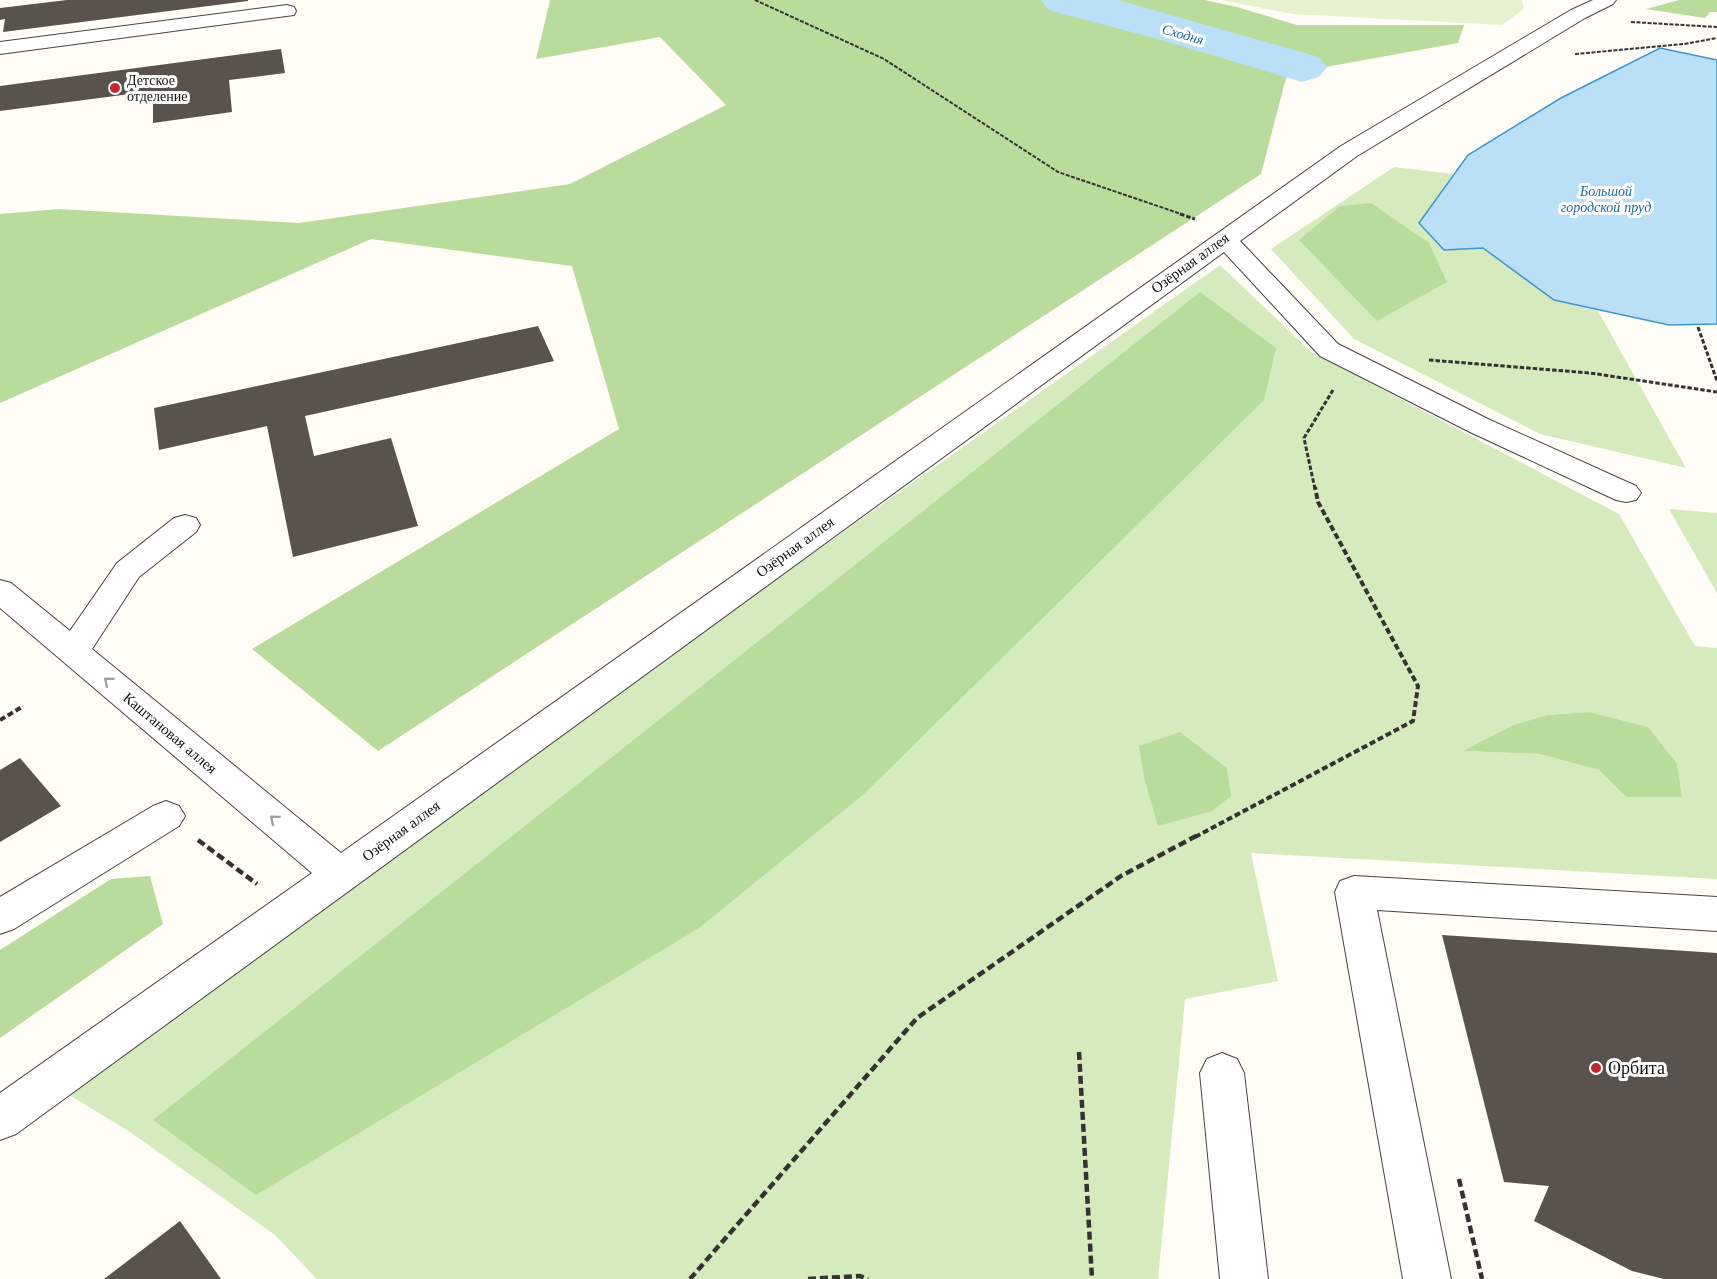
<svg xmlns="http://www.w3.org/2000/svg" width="1717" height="1279" viewBox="0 0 1717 1279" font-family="'Libre Baskerville',serif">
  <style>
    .green { fill: #d5ebbd; fill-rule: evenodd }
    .forest { fill: #b9dc9c }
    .pitch { fill: #e6f2cf }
    .water { fill: #b9e0f7; stroke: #3f96cf; stroke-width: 1.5 }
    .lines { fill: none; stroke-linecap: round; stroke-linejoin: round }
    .river { fill: #b9e0f7; fill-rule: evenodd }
    .building { fill: #5a524d }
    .minor-casing { stroke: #444; stroke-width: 2 }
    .path-far3 { stroke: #333; stroke-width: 2; stroke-dasharray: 4 1.5; stroke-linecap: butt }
    .path-far2 { stroke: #333; stroke-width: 3; stroke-dasharray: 4.5 2; stroke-linecap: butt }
    .path-far1 { stroke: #333; stroke-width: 4; stroke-dasharray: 6 3; stroke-linecap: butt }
    .path { stroke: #333; stroke-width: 4.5; stroke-dasharray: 8 4; stroke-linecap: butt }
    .minor { fill: #fff; fill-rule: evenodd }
    .oneway { stroke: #a0a0a0 }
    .poi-dot { fill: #c4262e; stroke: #fff; stroke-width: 2 }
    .labels { text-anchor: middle; stroke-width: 6; stroke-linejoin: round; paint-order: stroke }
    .far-water-label { font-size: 14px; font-style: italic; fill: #1768a6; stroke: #fff }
    .far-poi-label { font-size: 14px; fill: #111; stroke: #fff; text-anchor: start }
    .street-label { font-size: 15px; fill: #111; stroke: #fff }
    .near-poi-label { font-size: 18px; fill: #111; stroke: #fff; text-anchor: start }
  </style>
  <rect width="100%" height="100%" fill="#fffdf5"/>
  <!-- green -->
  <path class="green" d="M1394 167 1453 174 1419 223 1444 250 1482 248 1554 300 1598 311 1686 468 1540 434 1354 339 1271 249Z
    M1220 265 1311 352 1619 514 1695 646 1717 648V879L1251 853 1278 981 1185 999 1158 1279H317L275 1235 130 1132 58 1088ZM1590 712 1648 727 1682 797H1626L1599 770 1539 754 1464 751 1513 725 1547 715Z
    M1669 509 1717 513V593Z"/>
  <!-- forest -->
  <path class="forest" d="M550 0H1205L1237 7 1297 25H1464L1458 43 1287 74 1261 174 378 751 252 649 619 429 572 266 371 239 0 403V214L59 209 299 223 570 184 726 105 660 37 536 59Z
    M1679 0H1717V12H1710L1705 18 1646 9Z
    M1371 203 1429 243 1447 282 1377 321 1299 240 1340 206Z
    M1200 292 1276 348 1264 400 864 794 699 928 256 1195 153 1120Z
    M1590 712 1648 727 1677 764 1682 797H1626L1599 770 1539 754 1463 751 1513 725 1547 715Z
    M1180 732 1227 768 1231 796 1212 811 1158 826 1144 777 1139 746Z
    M150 876 163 924 0 1038V950L111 879Z"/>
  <!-- pitch -->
  <path class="pitch" d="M1220 0H1522L1524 9 1502 25 1293 14Z"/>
  <!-- water -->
  <path class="water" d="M1660 48 1717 60V324L1669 325 1554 300 1483 248 1444 250 1419 223 1468 155 1561 98Z"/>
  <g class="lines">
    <!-- river -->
    <path class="river" d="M1041 0H1118L1319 57 1327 67 1319 77 1302 82 1158 39 1048 10Z"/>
  </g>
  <!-- building -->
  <path class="building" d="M67 0H248V1L3 32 5 19 0 20V8Z
    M281 49 285 73 229 80 232 112 153 123V91L0 111V86Z
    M538 326 554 361 305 416 314 456 391 438 418 526 293 557 267 426 159 450 154 408Z
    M20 758 61 806 0 842V770Z
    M1442 935 1717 953V1279H1664L1632 1271 1534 1221 1549 1186 1504 1182Z
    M180 1221 221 1279H104Z"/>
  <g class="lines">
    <defs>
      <path id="minor" d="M1593 0H1616L1613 4 1585 18 1357 156 1240 241 1338 344 1490 420 1636 486 1641 493 1636 500 1626 502 1616 500 1470 432 1320 356 1224 252 16 1134 0 1140V1093L312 873 0 608V580L11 583 70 631 117 563 174 518 185 515 196 518 200 525 196 532 139 577 92 649 341 853 1341 146 1571 10Z
        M287 5 294 7 296 11 294 15 0 54V42Z
        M166 801 179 806 185 816 179 826 14 929 0 934V897L153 806Z
        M1354 876 1717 897V931L1377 910 1451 1279H1403L1335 892 1340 881Z
        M1222 1053 1237 1059 1244 1073 1268 1279H1220L1200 1073 1207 1059Z"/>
    </defs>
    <!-- minor casing -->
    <use href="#minor" class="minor-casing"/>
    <!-- path-far3 -->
    <path class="path-far3" d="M755 0 884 59 1058 172 1184 215
      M1631 22 1717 27
      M1575 54 1684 44 1717 38"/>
    <!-- path-far2 -->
    <path class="path-far2" d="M1180 214 1195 219
      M1698 327 1717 381
      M1429 360 1590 373 1717 392
      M1315 489 1304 438 1333 390"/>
    <!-- path-far1 -->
    <path class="path-far1" d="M0 720 22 707
      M1195 837 1413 721 1418 686 1318 502 1315 487"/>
    <!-- path -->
    <path class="path" d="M198 840 257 884
      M1079 1052 1092 1279
      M1459 1179 1482 1279
      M690 1279 917 1018 1121 876 1198 835
      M808 1279 860 1276 868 1279"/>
    <!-- minor -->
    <use href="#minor" class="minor"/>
  </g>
  <!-- one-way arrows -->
  <defs><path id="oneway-chevron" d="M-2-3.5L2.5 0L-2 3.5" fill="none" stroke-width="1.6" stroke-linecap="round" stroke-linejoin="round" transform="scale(1.5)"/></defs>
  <g class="oneway">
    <use href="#oneway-chevron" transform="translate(108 681) rotate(-140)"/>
    <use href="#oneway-chevron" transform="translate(274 819) rotate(-140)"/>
  </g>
  <!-- markers -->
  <g class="poi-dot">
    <circle cx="115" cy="88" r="6"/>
    <circle cx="1596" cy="1068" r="6"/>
  </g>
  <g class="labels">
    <!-- far-water labels -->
    <g class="far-water-label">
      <text transform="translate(1183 34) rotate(16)" y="5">Сходня</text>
      <text x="1606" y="196">Большой<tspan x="1606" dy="16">городской пруд</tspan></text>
    </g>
    <!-- far-poi labels -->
    <g class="far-poi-label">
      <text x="127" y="85">Детское<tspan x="127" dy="16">отделение</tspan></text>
    </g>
    <!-- street labels -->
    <g class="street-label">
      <text transform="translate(1190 263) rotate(-36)" y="5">Озёрная аллея</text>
      <text transform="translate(795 547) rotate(-36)" y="5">Озёрная аллея</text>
      <text transform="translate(170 733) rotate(40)" y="5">Каштановая аллея</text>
      <text transform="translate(401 831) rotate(-36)" y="5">Озёрная аллея</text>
    </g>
    <!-- near-poi labels -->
    <g class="near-poi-label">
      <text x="1608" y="1074">Орбита</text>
    </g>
  </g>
</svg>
